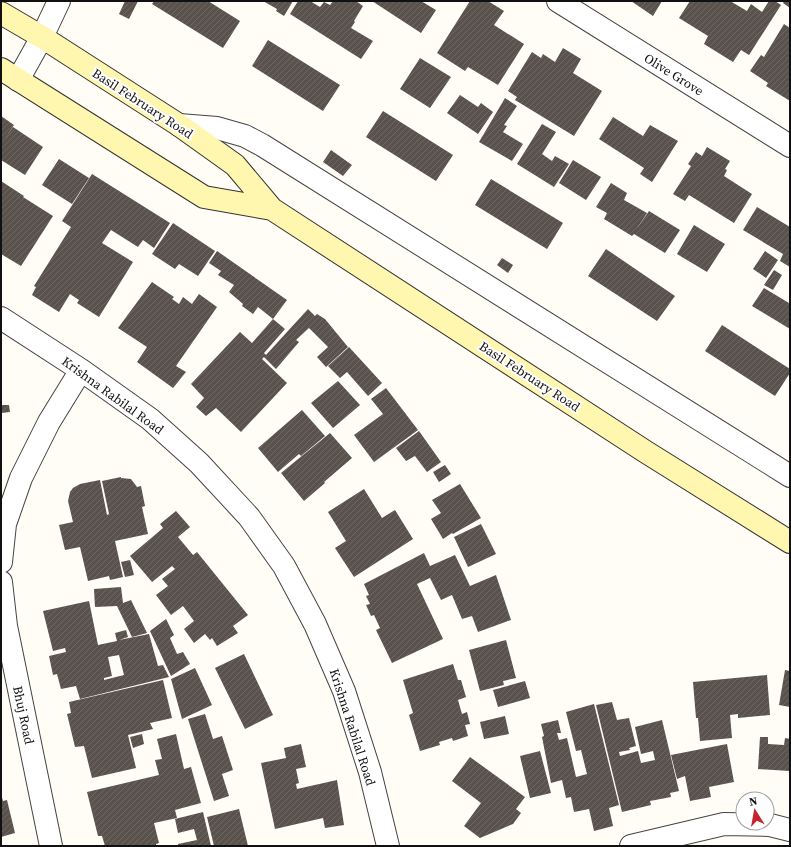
<svg xmlns="http://www.w3.org/2000/svg" width="791" height="847" viewBox="0 0 791 847" font-family="'Source Serif 4',serif">
  <style>
    .building { fill: url(#building-hatch); fill-rule: evenodd }
    .lines { fill: none; stroke-linecap: round; stroke-linejoin: round }
    .street-casing { stroke: #444; stroke-width: 24 }
    .secondary-casing { stroke: #333; stroke-width: 24 }
    .street { stroke: #fff; stroke-width: 22 }
    .secondary { stroke: #fff6b0; stroke-width: 22 }
    .labels { text-anchor: middle; stroke-width: 4; stroke-linejoin: round; paint-order: stroke }
    .street-label { font-size: 13px; fill: #111; stroke: #fff }
  </style>
  <defs>
    <pattern id="building-hatch" width="6" height="6" patternUnits="userSpaceOnUse"><rect width="6" height="6" fill="#5a524d"/><path d="M-1 1l2-2M0 6l6-6M5 7l2-2" fill="none" stroke="#6d6662"/></pattern>
  </defs>
  <rect width="100%" height="100%" fill="#fffdf5"/>
  <!-- building -->
  <path class="building" d="M125 1H138L129 19 119 14Z
    M154 1H208L240 21 223 48 152 4Z
    M263 1H293L284 16 276 11 277 9Z
    M298 1H310L320 7 324 2 330 5 333 1H356L363 6 354 21 355 22 351 28 373 41 361 59 290 14Z
    M372 1H421L436 10 421 33Z
    M470 1H488L504 11 494 25 524 44 498 85 468 67 465 71 437 53Z
    M631 1H662L653 16Z
    M690 1H730L747 11 751 4 762 12 769 1H775L781 5 749 55 741 50 733 62 704 44 708 36 679 18Z
    M784 1H790V8L783 3Z
    M784 24 790 28V101L766 86 768 83 750 71 761 55 764 57Z
    M268 40 340 85 323 111 252 66Z
    M563 48 581 59 573 73 602 91 574 136 515 100 517 97 508 91 532 52 541 58 543 54 555 62Z
    M420 58 451 77 430 108 400 89Z
    M460 95 478 107 481 103 493 112 478 134 447 113Z
    M505 98 517 106 504 125 507 126 503 132 523 144 512 161 479 142Z
    M383 111 453 155 436 181 366 137Z
    M1 116 14 125 4 140 13 127 43 147 25 175 1 160Z
    M613 117 643 136 650 125 678 141 652 182 640 174 644 168 599 139Z
    M542 124 556 132 542 154 552 161 555 156 569 164 554 187 517 164Z
    M707 147 730 161 725 169 727 170 724 176 752 194 734 223 689 195 685 201 673 194 691 166 688 164 696 152 702 156Z
    M331 150 352 165 343 176 323 162Z
    M59 159 89 178 72 204 42 185Z
    M573 160 601 177 586 200 559 183Z
    M92 174 170 223 154 248 143 240 138 247 111 230 102 243 133 262 99 317 77 303 79 300 70 294 59 312 32 295 36 287 34 286 71 227 62 221Z
    M491 179 563 223 547 249 475 205Z
    M1 181 24 196 23 197 53 216 21 266 1 254Z
    M611 183 627 193 624 200 647 213 636 230 649 211 680 230 665 253 634 234 632 236 604 219 607 213 596 207Z
    M757 207 790 227V267L780 261 783 254 743 230Z
    M173 223 215 251 198 276 179 264 175 269 152 254Z
    M694 225 725 244 707 272 677 254Z
    M606 249 675 296 657 321 588 276Z
    M217 251 287 300 273 319 258 307 253 314 242 306 243 304 229 292 234 285 218 275 221 271 209 263Z
    M765 251 778 260 766 278 753 269Z
    M502 258 513 265 508 273 497 265Z
    M774 270 782 275 773 290 764 285Z
    M152 282 174 297 172 299 179 304 183 297 192 304 199 294 217 307 176 366 186 372 173 388 137 362 147 347 118 328Z
    M764 288 789 303 790 301V329L752 306Z
    M308 309 315 316 317 314 325 319 348 347 326 367 317 357 328 347 309 328 296 340 299 342 276 369 264 357 262 359 287 383 241 432 216 408 206 416 196 407 204 398 191 384 240 332 252 343 273 319 285 329 264 353 266 355Z
    M722 325 790 369V373L775 396 705 351Z
    M349 347 382 383 368 396 347 372 340 378 328 366Z
    M338 381 360 405 333 428 311 403Z
    M386 388 418 430 374 462 354 435 383 414 371 399Z
    M1 405H9L10 412 1 413Z
    M302 410 325 436 301 456 299 454 278 472 258 448Z
    M419 431 441 462 427 472 415 456 406 461 396 448Z
    M330 433 352 458 324 482 325 483 304 501 281 473Z
    M445 465 451 474 439 482 433 472Z
    M121 477V478L131 479 137 487 141 486 145 506 142 507 148 534 115 541 123 577 110 580 109 576 88 581 80 547 65 550 59 525 73 522 68 501 70 492 73 488 80 484 100 480 107 515 109 514 102 481Z
    M460 484 481 518 453 534 452 533 443 539 431 519 441 513 432 500Z
    M364 489 382 518 395 510 413 539 354 577 335 548 346 541 328 512Z
    M176 511 190 527 178 537 193 555 197 552 248 615 233 626 238 633 217 646 212 638 210 640 205 634 194 643 184 629 194 621 183 606 171 615 156 595 168 586 162 579 175 569 172 566 152 582 130 556 163 528 160 524Z
    M481 524 496 554 468 567 454 537Z
    M424 553 430 566 455 555 470 586 496 575 511 620 478 632 472 616 462 619 452 595 441 600 430 578 417 584 443 639 392 663 376 630 380 628 374 615 371 616 366 605 370 604 366 596 369 595 364 584Z
    M130 560 134 575 125 577 121 562Z
    M121 587 123 603 131 600 147 633 132 637 117 606 95 607 94 589Z
    M89 601 98 645 117 641 115 633 126 630 128 637 119 640 149 634 158 666 163 665 169 677 80 699 76 686 61 689 57 674 53 675 49 656 66 652 65 648 53 651 43 611ZM119 655 124 675 104 680V678L112 676 108 657Z
    M166 619 174 635 170 638 177 654 183 652 190 664 171 676 150 631Z
    M506 640 516 678 503 681 504 685 480 691 469 650Z
    M244 654 273 715 245 729 215 668Z
    M453 664 458 680H461L466 697 458 700 462 714 467 712 470 724 465 725 468 736 453 741 452 738 439 742 440 745 420 751 409 715 413 713 403 680Z
    M195 668 212 705 182 719 171 679Z
    M785 670 790 671V707L779 705Z
    M767 675 770 715 738 718V714L730 715 732 738 700 741 698 718H696L693 682Z
    M163 680 172 718 150 723 153 729 128 735 136 768 92 778 84 746 75 747 67 714 71 713 69 702Z
    M525 681 530 698 498 707 493 690Z
    M612 702 617 720 629 718 636 746 629 748 630 750 619 752 620 756 638 751 641 763 655 760 653 751 641 754 635 727 662 720 679 791 670 793 671 797 650 801 651 805 622 812 596 705Z
    M594 704 619 805 609 808 613 826 594 831 589 809 574 812 571 797 566 798 562 780 551 783 542 737 544 736 541 724 558 720 561 733H557L559 740 567 738 576 777 587 774 581 750 576 751 566 712Z
    M205 714 213 739 222 736 233 770 222 774 229 796 214 801 188 719Z
    M505 716 509 734 484 739 480 722Z
    M142 734 144 744 133 748 130 737Z
    M176 734 184 769 191 767 201 803 175 810 177 818 154 823 159 843 156 844V846H105L102 836H98L87 792 159 775 155 760 162 759 157 739Z
    M760 737H768V744L784 745 785 738 790 739V771L758 769Z
    M301 744 306 767 296 769 299 783 296 784 297 789 337 780 344 825 325 828 323 818 275 829 261 763 286 758 284 748Z
    M727 744 734 782 709 787 711 797 690 801 685 776 677 779 671 755Z
    M540 751 551 793 530 798 520 756Z
    M470 757 525 797 516 809 521 813 513 824 480 838 464 826 481 803 452 781Z
    M1 794 3 801 7 800 15 833 1 837Z
    M239 809 248 846H214L207 817Z
    M203 812 211 846H178V844L197 840 194 829 178 833 175 819Z"/>
  <g class="lines">
    <defs>
      <path id="street" d="M558 1 790 146
        M18 80 42 37 59 1
        M179 125 217 128 245 136 262 145 790 476
        M1 318 81 370 150 419 199 463 249 517 284 566 315 624 344 691 370 772 388 846
        M1 562 5 524 21 478 49 422 81 370
        M1 582 6 626 51 846
        M631 846 724 824 770 825 790 830"/>
      <path id="secondary" d="M1 13 42 37 179 125 235 165 272 209 646 452 790 542
        M1 69 204 197 272 209"/>
    </defs>
    <!-- street casing -->
    <use href="#street" class="street-casing"/>
    <!-- secondary casing -->
    <use href="#secondary" class="secondary-casing"/>
    <!-- street -->
    <use href="#street" class="street"/>
    <!-- secondary -->
    <use href="#secondary" class="secondary"/>
  </g>
  <g class="labels">
    <!-- street labels -->
    <g class="street-label">
      <text transform="translate(674 74) rotate(32)" y="5">Olive Grove</text>
      <text transform="translate(143 103) rotate(33)" y="5">Basil February Road</text>
      <text transform="translate(530 376) rotate(33)" y="5">Basil February Road</text>
      <text transform="translate(113 395) rotate(36)" y="5">Krishna Rabilal Road</text>
      <text transform="translate(24 715) rotate(78)" y="5">Bhuj Road</text>
      <text transform="translate(353 727) rotate(72)" y="5">Krishna Rabilal Road</text>
    </g>
  </g>
  <!-- border -->
  <rect width="791" height="847" fill="none" stroke="#111111" stroke-width="4"/>
  <!-- north arrow -->
  <g transform="translate(755 811) rotate(349)"><circle r="19" fill="#ffffff" stroke="#a0a0a0"/>
  <path d="M0-3L7 15L0 10L-7 15Z" fill="#c4262e"/>
  <text y="-6" font-size="11" font-weight="bold" text-anchor="middle" fill="#111111">N</text>
  </g>
</svg>
